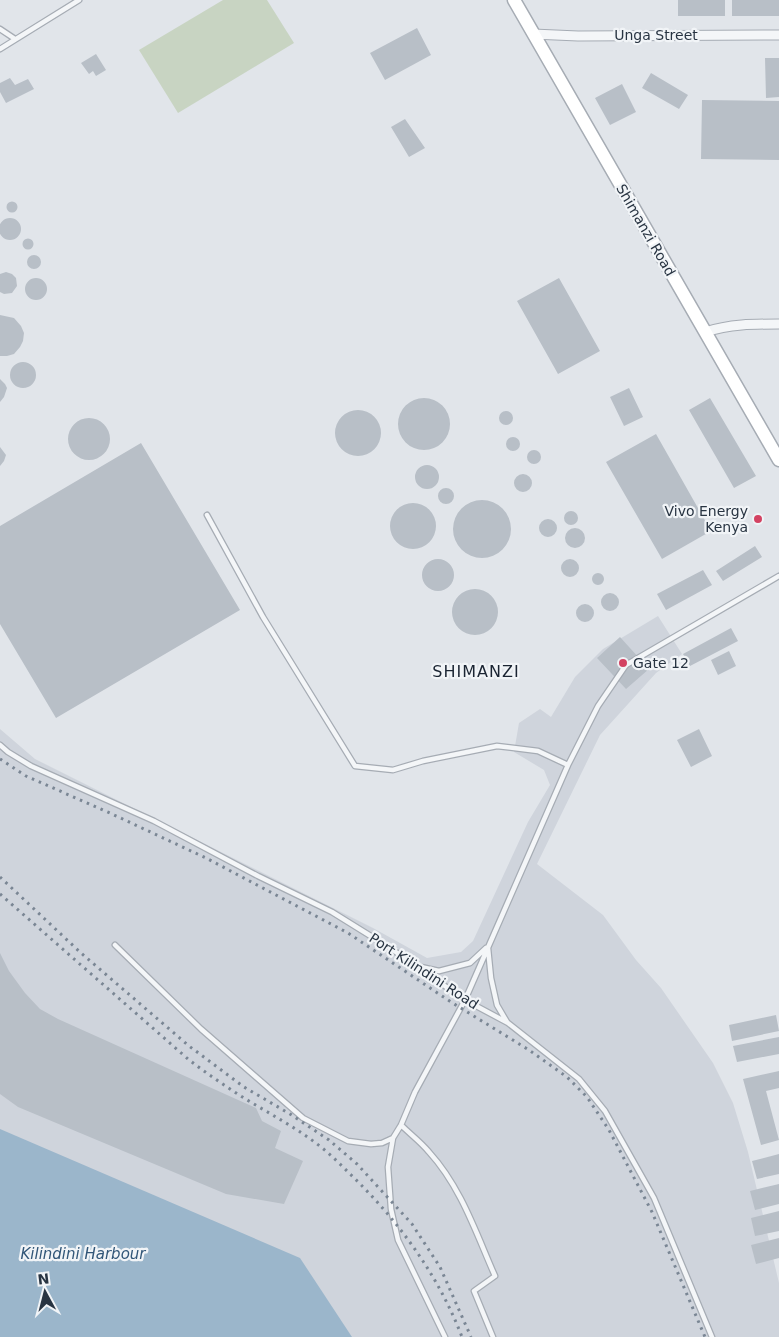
<svg xmlns="http://www.w3.org/2000/svg" width="779" height="1337" viewBox="0 0 779 1337" font-family="'DejaVu Sans',sans-serif">
  <style>
    .built { fill: #cfd4dc }
    .green { fill: #c8d4c2 }
    .water { fill: #9bb6cb }
    .building { fill: #b8bfc7 }
    .lines { fill: none; stroke-linecap: round; stroke-linejoin: round }
    .lane-casing { stroke: #a6acb4; stroke-width: 7 }
    .street-casing { stroke: #a6acb4; stroke-width: 11 }
    .secondary-casing { stroke: #a6acb4; stroke-width: 15 }
    .lane { stroke: #f4f6f8; stroke-width: 4.5 }
    .street { stroke: #f4f6f8; stroke-width: 9 }
    .secondary { stroke: #fff; stroke-width: 12 }
    .rail { stroke: #7a8694; stroke-width: 3; stroke-dasharray: 2.5 5; stroke-linecap: butt }
    .poi-dot { fill: #d34262; stroke: #f1f4f7; stroke-width: 2 }
    .labels { text-anchor: middle; stroke-width: 4.5; stroke-linejoin: round; paint-order: stroke }
    .street-label { font-size: 14px; fill: #283442; stroke: #f1f4f7 }
    .poi-label { font-size: 14px; fill: #283442; stroke: #f1f4f7; text-anchor: end }
    .water-label { font-size: 15px; font-style: italic; fill: #315678; stroke: #f1f4f7 }
    .quarter-label { font-size: 16px; letter-spacing: 1px; fill: #1b2533; stroke: #f1f4f7 }
  </style>
  <rect width="100%" height="100%" fill="#e1e5ea"/>
  <!-- built -->
  <path class="built" d="M658 616 682 654 656 673 600 735 537 864 603 915 636 960 661 988 713 1063 733 1103 748 1152 779 1283V1337H341L0 1137V729L35 759 373 928 427 958 461 952 473 941 528 822 550 785 544 770 514 752 519 723 540 709 551 717 575 677 603 649Z"/>
  <!-- green -->
  <path class="green" d="M223 0H267L294 43 178 113 139 50Z"/>
  <!-- water -->
  <path class="water" d="M0 1129 300 1258 352 1337H0Z"/>
  <!-- building -->
  <path class="building" d="M678 0H725V16H678Z
    M732 0H779V16H732Z
    M417 28 431 55 385 80 370 53Z
    M96 54 106 70 96 76 93 71 89 74 81 63Z
    M765 58H779V97L766 98Z
    M651 73 688 95 679 109 642 88Z
    M10 78 15 85 28 79 34 89 6 103 0 92V83Z
    M622 84 636 112 610 125 595 98Z
    M702 100 779 101V160L701 159Z
    M405 119 425 148 409 157 391 127Z
    M6.5 207a5.5 5.5 0 1 1 11 0a5.5 5.5 0 1 1-11 0Z
    M-1 229a11 11 0 1 1 22 0a11 11 0 1 1-22 0Z
    M22.5 244a5.5 5.5 0 1 1 11 0a5.5 5.5 0 1 1-11 0Z
    M27 262a7 7 0 1 1 14 0a7 7 0 1 1-14 0Z
    M6 272 12 274 16 278 17 286 12 293 4 294 0 292V274Z
    M25 289a11 11 0 1 1 22 0a11 11 0 1 1-22 0Z
    M559 278 600 351 558 374 517 301Z
    M0 315 14 318 21 326 24 333 23 341 20 347 14 354 7 356H0Z
    M10 375a13 13 0 1 1 26 0a13 13 0 1 1-26 0Z
    M0 379 5 384 7 388 4 397 0 402Z
    M629 388 643 417 624 426 610 397Z
    M398 424a26 26 0 1 1 52 0a26 26 0 1 1-52 0Z
    M710 398 756 476 734 488 689 410Z
    M335 433a23 23 0 1 1 46 0a23 23 0 1 1-46 0Z
    M499 418a7 7 0 1 1 14 0a7 7 0 1 1-14 0Z
    M68 439a21 21 0 1 1 42 0a21 21 0 1 1-42 0Z
    M656 434 711 531 662 559 606 462Z
    M506 444a7 7 0 1 1 14 0a7 7 0 1 1-14 0Z
    M141 443 240 610 56 718 0 624V526Z
    M0 447 6 455 4 461 0 466Z
    M527 457a7 7 0 1 1 14 0a7 7 0 1 1-14 0Z
    M415 477a12 12 0 1 1 24 0a12 12 0 1 1-24 0Z
    M514 483a9 9 0 1 1 18 0a9 9 0 1 1-18 0Z
    M438 496a8 8 0 1 1 16 0a8 8 0 1 1-16 0Z
    M453 529a29 29 0 1 1 58 0a29 29 0 1 1-58 0Z
    M390 526a23 23 0 1 1 46 0a23 23 0 1 1-46 0Z
    M564 518a7 7 0 1 1 14 0a7 7 0 1 1-14 0Z
    M539 528a9 9 0 1 1 18 0a9 9 0 1 1-18 0Z
    M565 538a10 10 0 1 1 20 0a10 10 0 1 1-20 0Z
    M755 546 762 557 723 581 716 571Z
    M561 568a9 9 0 1 1 18 0a9 9 0 1 1-18 0Z
    M422 575a16 16 0 1 1 32 0a16 16 0 1 1-32 0Z
    M703 570 712 585 666 610 657 594Z
    M592 579a6 6 0 1 1 12 0a6 6 0 1 1-12 0Z
    M452 612a23 23 0 1 1 46 0a23 23 0 1 1-46 0Z
    M601 602a9 9 0 1 1 18 0a9 9 0 1 1-18 0Z
    M576 613a9 9 0 1 1 18 0a9 9 0 1 1-18 0Z
    M731 628 738 641 690 666 683 654Z
    M620 637 649 669 626 689 597 658Z
    M729 651 736 666 718 675 711 660Z
    M699 729 712 756 691 767 677 740Z
    M0 953 9 971 25 993 40 1009 58 1019 256 1108 262 1121 281 1131 275 1148 303 1161 284 1204 226 1194 18 1107 0 1094Z
    M776 1015 779 1031 732 1041 729 1025Z
    M779 1037V1054L737 1062 733 1046Z
    M779 1071V1088L766 1091 779 1140 761 1145 743 1079Z
    M779 1154V1174L757 1179 752 1161Z
    M779 1184V1204L755 1210 750 1191Z
    M779 1211V1231L755 1236 751 1218Z
    M779 1238V1258L756 1264 751 1245Z"/>
  <g class="lines">
    <defs>
      <path id="lane" d="M0 29 15 39
        M0 49 79 0
        M207 515 263 617 355 766 393 770 423 761 497 746 538 751 568 765
        M0 745 8 752 31 766 154 821 258 876 332 912 390 948 465 1000 508 1023 579 1079 605 1111 654 1198 712 1337
        M115 945 201 1029 303 1118 348 1141 371 1144 382 1143 393 1138 401 1125 415 1092 465 1000 568 765 598 706 626 665 779 576
        M488 948 491 978 497 1005 507 1022
        M421 967 439 971 470 963 486 948
        M401 1125C410 1134 421 1142 429 1152 461 1187 476 1233 495 1276L474 1291 493 1337
        M393 1138 388 1167 391 1209 398 1240 445 1337"/>
      <path id="street" d="M533 34 578 36 779 35
        M705 332C730 324 753 324 779 324"/>
      <path id="secondary" d="M514 0 779 460"/>
    </defs>
    <!-- lane casing -->
    <use href="#lane" class="lane-casing"/>
    <!-- street casing -->
    <use href="#street" class="street-casing"/>
    <!-- secondary casing -->
    <use href="#secondary" class="secondary-casing"/>
    <!-- lane -->
    <use href="#lane" class="lane"/>
    <!-- street -->
    <use href="#street" class="street"/>
    <!-- secondary -->
    <use href="#secondary" class="secondary"/>
    <!-- rail -->
    <path class="rail" d="M0 759 26 776 112 814 206 858 348 933 451 1002 529 1050 567 1077 587 1097 609 1130 652 1212 705 1337
      M0 877 81 953 189 1046 244 1087 290 1114 329 1140 357 1164 412 1224 440 1267 471 1337
      M0 894 188 1059C206 1073 225 1086 244 1098 270 1114 297 1128 321 1147 331 1155 340 1164 349 1173 397 1219 438 1274 462 1337"/>
  </g>
  <!-- markers -->
  <g class="poi-dot">
    <circle cx="758" cy="519" r="5"/>
    <circle cx="623" cy="663" r="5"/>
  </g>
  <g class="labels">
    <!-- street labels -->
    <g class="street-label">
      <text x="656" y="40">Unga Street</text>
      <text transform="translate(646 230) rotate(60)" y="5">Shimanzi Road</text>
      <text transform="translate(424 971) rotate(33)" y="5">Port Kilindini Road</text>
    </g>
    <!-- poi labels -->
    <g class="poi-label">
      <text x="748" y="516">Vivo Energy<tspan x="748" dy="16">Kenya</tspan></text>
      <text x="633" y="668" text-anchor="start">Gate 12</text>
    </g>
    <!-- water labels -->
    <g class="water-label">
      <text x="83" y="1259">Kilindini Harbour</text>
    </g>
    <!-- quarter labels -->
    <g class="quarter-label">
      <text x="476" y="677">SHIMANZI</text>
    </g>
  </g>
  <!-- north arrow -->
  <g transform="translate(45 1292) rotate(353)" stroke="#f1f4f7" stroke-width="4" paint-order="stroke">
  <path d="M0-4L9 19L0 12L-9 19Z" fill="#283442"/>
  <text y="-8" font-size="14" font-weight="bold" text-anchor="middle" fill="#283442">N</text>
  </g>
</svg>
